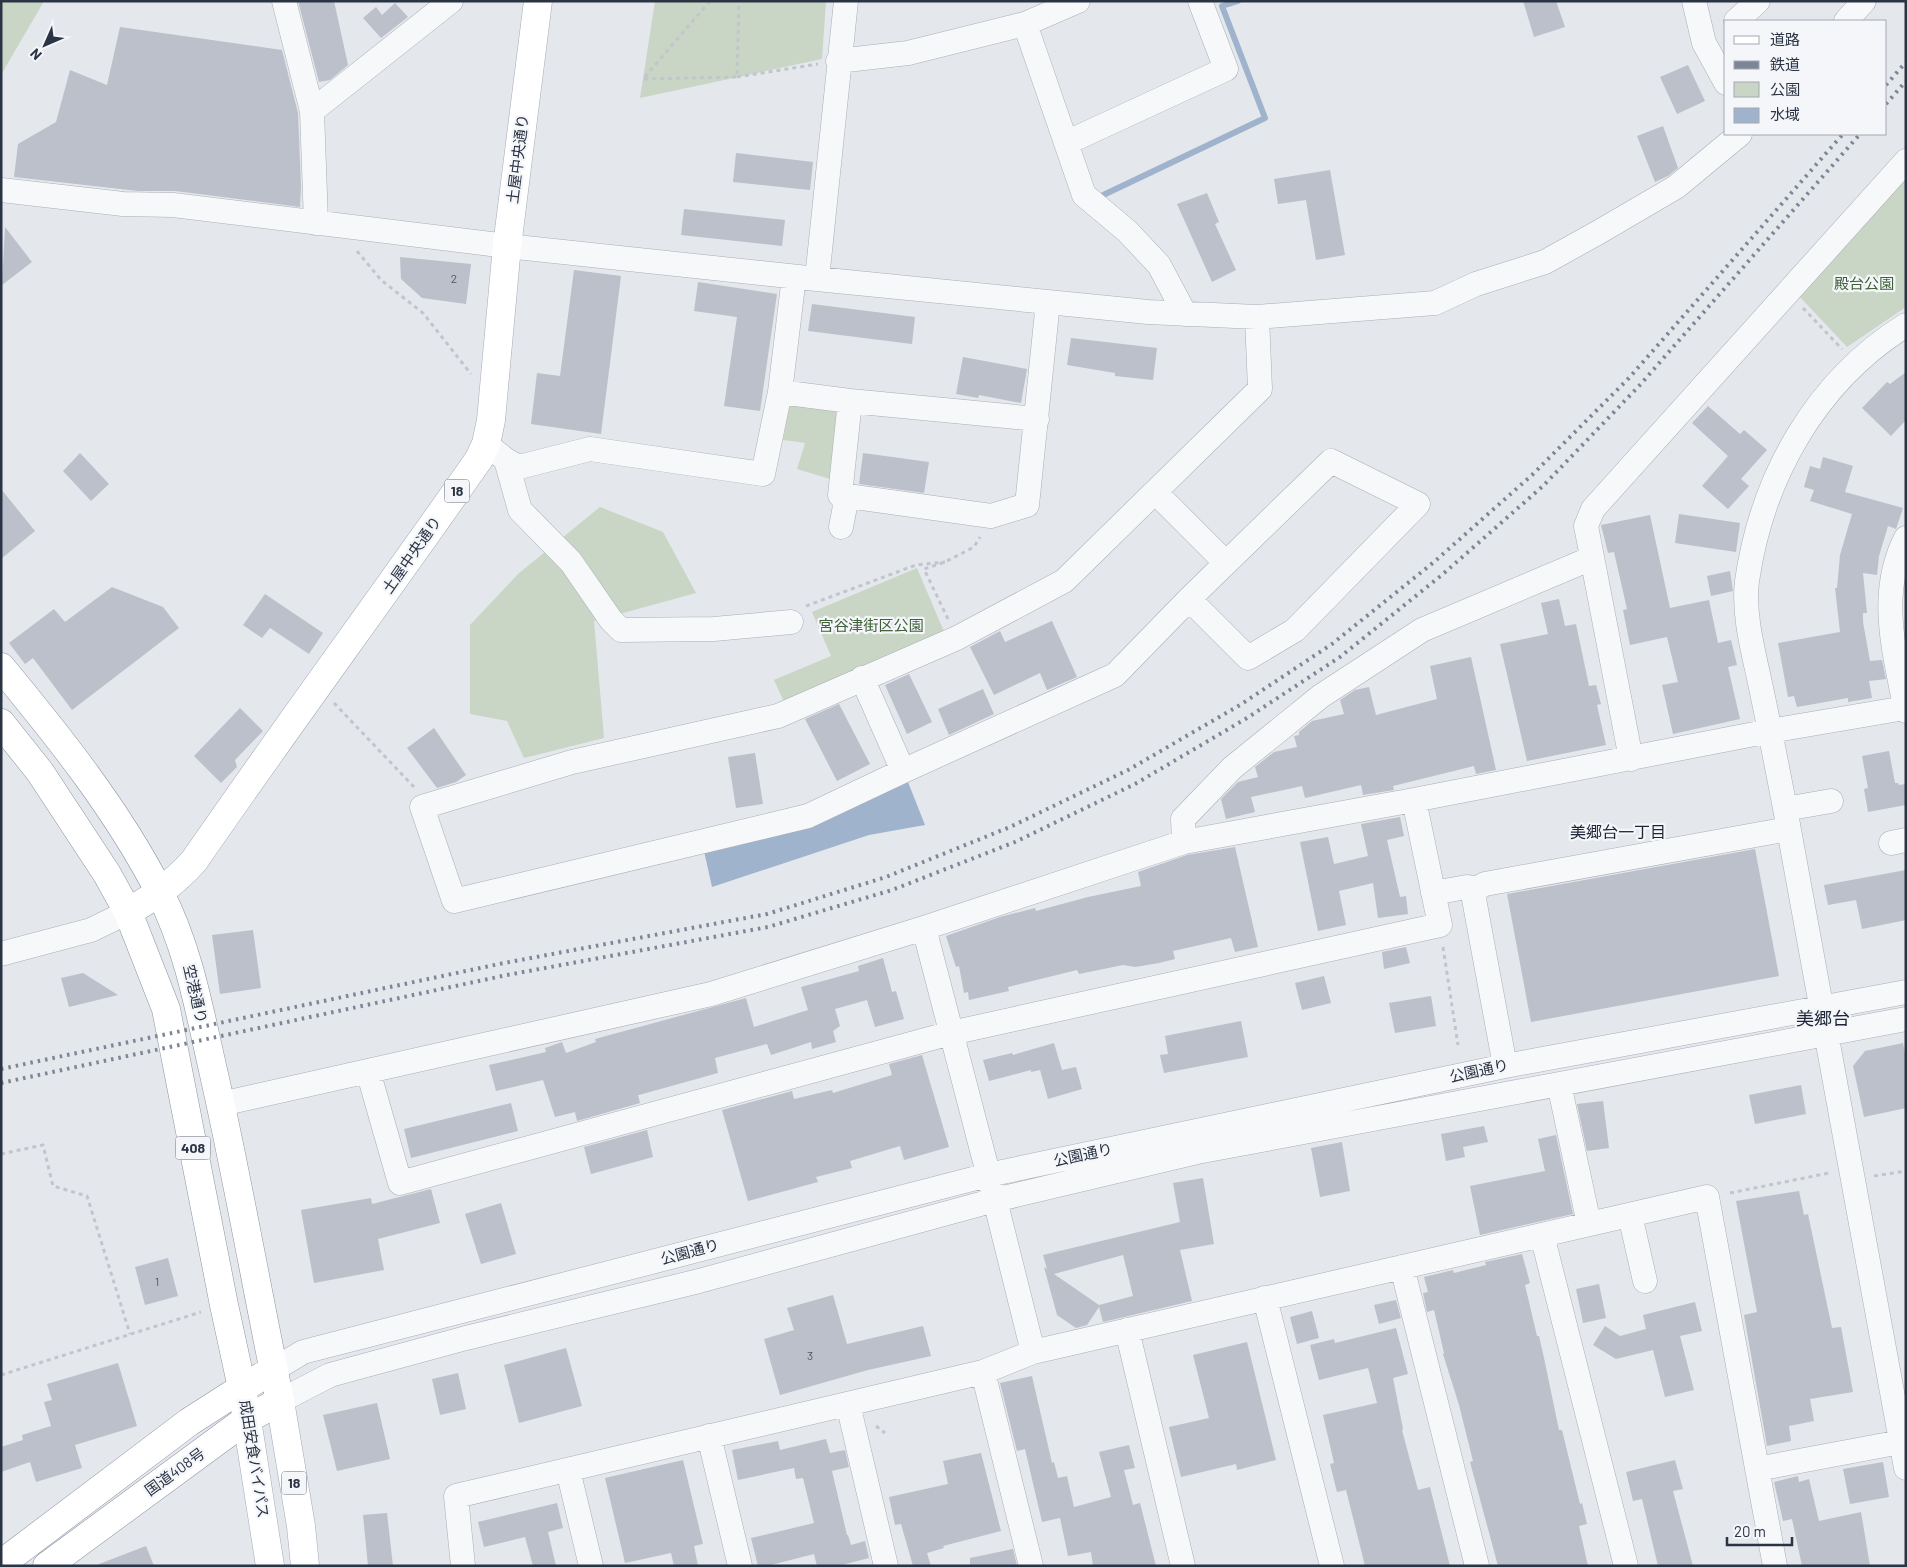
<svg xmlns="http://www.w3.org/2000/svg" width="1907" height="1567" viewBox="0 0 1907 1567" font-family="Barlow,'Noto Sans JP',sans-serif">
  <style>
    .green { fill: #c9d6c5 }
    .water { fill: #9fb4cc }
    .lines { fill: none; stroke-linecap: round; stroke-linejoin: round }
    .stream { stroke: #9fb4cc; stroke-width: 6 }
    .building { fill: #bbc0ca; fill-rule: evenodd }
    .minor-casing { stroke: #a9aeb7; stroke-width: 25 }
    .major-casing { stroke: #a3abb8; stroke-width: 29 }
    .highway-casing { stroke: #8b94a3; stroke-width: 29 }
    .path { stroke: #c2c5cb; stroke-width: 3; stroke-dasharray: 4 4; stroke-linecap: butt }
    .minor { stroke: #f7f8fa; stroke-width: 24 }
    .major { stroke: #fff; stroke-width: 28 }
    .highway { stroke: #fff; stroke-width: 28 }
    .rail { stroke: #7d8696; stroke-width: 4; stroke-dasharray: 2.5 5; stroke-linecap: butt }
    .labels { text-anchor: middle; stroke-width: 4.5; stroke-linejoin: round; paint-order: stroke }
    .number-label { font-size: 12px; fill: #4f5766 }
    .shield { fill: #f4f6f9; stroke: #676e7b; stroke-width: 1 }
    .shield-label { font-size: 14px; font-weight: bold; fill: #2b3445 }
    .street-label { font-size: 15px; fill: #2b3445; stroke: #f4f6f9 }
    .park-label { font-size: 15px; fill: #3f6138; stroke: #f4f6f9 }
    .neighbourhood-label { font-size: 16px; fill: #1d2536; stroke: #f4f6f9 }
    .quarter-label { font-size: 18px; fill: #1d2536; stroke: #f4f6f9 }
  </style>
  <rect width="100%" height="100%" fill="#e4e7ec"/>
  <!-- green -->
  <path class="green" d="M1 1H44L1 75Z
    M655 1H826L822 59 640 98Z
    M1906 175V307L1847 347 1799 296Z
    M790 402 840 409 830 479 797 469 805 443 783 440Z
    M600 507 663 532 696 593 594 621 604 738 524 758 507 721 470 714V625L518 574Z
    M917 568 945 634 784 702 774 680 831 656 812 612Z"/>
  <!-- water -->
  <path class="water" d="M908 782 925 825 869 835 712 887 704 851 811 826Z"/>
  <g class="lines">
    <!-- stream -->
    <path class="stream" d="M1097 198 1265 118 1222 6 1238 1"/>
  </g>
  <!-- building -->
  <path class="building" d="M298 1H334L348 65 330 80 319 82Z
    M1523 1H1556L1565 27 1534 37Z
    M395 3 408 17 381 38 363 18 376 7 382 15Z
    M120 27 282 50 298 113 301 186 300 207 175 191H138L14 177 18 144 56 122 70 70 107 85Z
    M1688 65 1705 101 1677 114 1660 77Z
    M1663 126 1678 168 1668 176 1655 182 1637 136Z
    M736 153 813 162 810 190 733 182Z
    M1330 170 1345 255 1316 260 1306 200 1278 204 1274 179Z
    M1207 193 1219 222 1215 224 1236 270 1212 282 1177 204Z
    M684 209 785 220 782 246 681 235Z
    M5 227 32 262 2 285Z
    M400 257 471 264 466 304 422 298 401 279Z
    M574 270 621 276 601 434 531 424 537 373 560 376Z
    M698 282 777 294 760 411 724 406 737 317 694 311Z
    M812 304 915 317 912 344 808 331Z
    M1071 338 1157 348 1153 380 1115 376V373L1067 365Z
    M963 357 1027 369 1021 403 979 395 978 398 956 394Z
    M1906 372V420L1891 436 1862 408 1887 382 1890 384Z
    M1708 406 1740 434 1744 430 1767 450 1741 479 1749 486 1728 509 1702 486 1728 456 1692 423Z
    M80 453 109 484 91 501 63 471Z
    M863 453 929 462 924 493 859 484Z
    M1823 457 1853 466 1845 492 1903 508 1896 529 1888 526 1879 556 1877 575 1863 573 1867 613H1863V622L1870 661 1882 660 1886 679 1869 681 1872 698 1848 702V698L1797 707 1794 696 1788 697 1778 643 1840 632 1835 588H1837L1840 555 1852 514 1810 501 1814 490 1804 487 1810 466 1820 469Z
    M1 489 35 531 1 559Z
    M1679 514 1740 523 1736 552 1675 543Z
    M1650 515 1670 608 1709 600 1718 643 1731 640 1737 665 1728 667 1740 719 1673 734 1662 685 1678 682 1667 637 1630 645 1623 610 1627 609 1614 552 1608 553 1601 525Z
    M1730 571 1733 591 1711 596 1707 576Z
    M112 587 163 607 179 628 72 710 33 658 25 664 9 643 54 609 65 622Z
    M265 594 323 633 309 654 270 628 262 638 243 625Z
    M1559 599 1565 626 1576 624 1589 686 1596 685 1601 704 1597 705 1606 745 1527 761 1500 644 1548 634 1541 603Z
    M1052 621 1077 677 1047 690 1040 673 994 695 970 647 1000 631 1005 642Z
    M1471 657 1496 770 1476 774 1474 766 1393 786 1394 790 1363 795 1361 785 1305 798 1302 786 1251 797 1255 812 1226 819 1221 799 1238 782 1258 777 1255 767 1274 752 1297 747 1294 736 1299 735V732L1312 721 1344 714 1340 700 1355 690 1369 687 1376 715 1437 699 1430 666Z
    M909 674 932 722 907 734 885 685Z
    M983 689 994 714 949 735 938 709Z
    M839 704 870 764 837 781 805 719Z
    M240 708 263 731 235 760 237 767 221 783 194 756Z
    M434 728 466 775 456 782 437 788 407 748Z
    M1889 751 1895 783H1898L1899 785 1906 784V805L1868 812 1864 789 1868 788 1862 756Z
    M755 753 763 804 736 808 728 757Z
    M1400 817 1404 836 1387 840 1400 897 1406 896 1408 914 1378 918 1373 883 1339 891 1346 925 1318 931 1300 842 1328 837 1334 864 1368 856 1361 824Z
    M1235 847 1258 947 1235 952 1231 938 1173 951 1175 959 1159 963 1135 967 1123 965 1079 974 1077 970 1008 987 1009 991 969 1000 968 992 964 993 959 966 956 967 946 936 1000 917 1035 908 1036 911 1088 897 1141 886 1138 872 1187 855Z
    M1755 849 1779 976 1531 1022 1507 894Z
    M1906 870V920L1862 929 1856 900 1828 905 1824 885Z
    M253 930 261 988 220 994 212 935Z
    M1406 947 1410 963 1384 969 1382 952Z
    M883 958 892 992 896 991 904 1019 875 1027 867 1000 835 1009 840 1026 833 1031 836 1042 812 1049 811 1042 771 1055 767 1044 715 1058 718 1073 639 1095H638L640 1103 577 1121 575 1112 555 1117 543 1080 496 1091 489 1065 546 1052 545 1048 562 1042 566 1053 596 1042 595 1039 746 998 754 1027 808 1010 801 987 859 971 858 966Z
    M83 973 118 995 69 1007 61 978Z
    M1324 976 1331 1003 1302 1010 1295 983Z
    M1431 996 1436 1026 1395 1033 1389 1003Z
    M1241 1021 1248 1057 1164 1073 1160 1055 1168 1054 1165 1036Z
    M1054 1043 1062 1070 1076 1067 1082 1089 1048 1099 1040 1070 1031 1072V1070L989 1081 983 1060 1012 1053 1013 1055Z
    M1903 1043 1906 1058V1108L1864 1117 1853 1066 1865 1051Z
    M922 1055 949 1147 904 1160 900 1146 850 1161 852 1168 816 1177 818 1182 748 1201 722 1110 792 1091 794 1099 832 1090 833 1093 892 1075 889 1064Z
    M1801 1085 1806 1114 1755 1124 1749 1095Z
    M1603 1101 1609 1148 1587 1151 1577 1104Z
    M511 1103 518 1131 411 1158 404 1129Z
    M1484 1126 1488 1142 1463 1147 1465 1157 1446 1161 1441 1134Z
    M647 1130 653 1157 591 1174 584 1147Z
    M1556 1135 1573 1214 1480 1235 1470 1186 1545 1171 1538 1139Z
    M1342 1142 1350 1191 1320 1197 1311 1148Z
    M1203 1178 1214 1244 1180 1250 1192 1301 1103 1322 1099 1307 1087 1325 1076 1328 1057 1315 1044 1267 1047 1269 1043 1255 1180 1222 1173 1183ZM1123 1255 1133 1296 1099 1305 1054 1274Z
    M431 1189 440 1223 378 1239 384 1270 314 1283 301 1210 371 1198 372 1204Z
    M1799 1191 1804 1215 1808 1214 1832 1328 1841 1327 1853 1392 1810 1399 1814 1421 1789 1426 1791 1441 1767 1446 1744 1315 1757 1312 1736 1201Z
    M501 1203 516 1254 481 1264 465 1214Z
    M1522 1254 1530 1283 1525 1285 1537 1336H1539L1544 1358 1559 1430H1562L1580 1504 1582 1503 1587 1524 1579 1526 1588 1566H1498L1470 1462 1473 1461 1459 1405 1443 1354 1444 1353 1434 1310 1427 1312 1423 1293 1428 1292 1424 1277 1453 1270 1454 1273 1486 1265 1485 1262Z
    M168 1258 178 1296 145 1305 135 1267Z
    M1599 1284 1606 1318 1583 1323 1576 1289Z
    M833 1295 847 1344 923 1326 931 1356 868 1370 780 1395 764 1339 794 1330 787 1308Z
    M1396 1300 1401 1318 1379 1324 1374 1305Z
    M1695 1302 1702 1331 1680 1336 1694 1390 1665 1397 1653 1350 1616 1359 1593 1345 1605 1326 1620 1336 1646 1329 1643 1315Z
    M1312 1311 1319 1338 1297 1344 1290 1317Z
    M1396 1328 1408 1374 1393 1378 1403 1429 1402 1430 1418 1490 1430 1487 1450 1566H1365L1346 1490 1337 1492 1330 1464 1334 1463 1323 1415 1377 1403 1368 1368 1319 1380 1310 1345 1334 1339 1335 1343Z
    M1247 1342 1276 1460 1237 1470 1236 1464 1181 1477 1169 1427 1209 1418 1193 1355Z
    M566 1348 582 1406 519 1423 504 1365Z
    M118 1363 137 1426 75 1445 82 1468 36 1482 30 1462 1 1472V1447L23 1440 22 1435 51 1426 44 1402 52 1400 47 1384Z
    M458 1373 466 1409 440 1415 432 1379Z
    M1032 1376 1052 1463 1054 1462 1058 1478 1067 1476 1074 1507 1111 1497 1099 1452 1129 1445 1135 1468 1124 1470 1133 1505 1140 1503 1156 1566H1093L1091 1552 1068 1556 1060 1518 1042 1522 1025 1449 1017 1451 1000 1383Z
    M377 1403 390 1459 337 1471 323 1415Z
    M826 1439 830 1453 845 1450 849 1467 832 1471 847 1535H848L851 1545 865 1541 869 1558 838 1566H817L814 1554 767 1566H758L751 1538 814 1523 803 1478 796 1479 794 1468 738 1480 732 1450 778 1441 780 1450Z
    M981 1453 1001 1531 943 1546 944 1548 927 1553 931 1566H913L901 1524 895 1525 889 1497 948 1484 943 1461Z
    M683 1460 703 1544 694 1546 698 1566H674L671 1553 625 1563 605 1478Z
    M1675 1460 1683 1489 1673 1491 1693 1566H1658L1642 1499 1633 1501 1626 1472Z
    M1883 1462 1889 1497 1850 1504 1843 1469Z
    M1798 1476 1799 1482 1809 1479 1819 1521 1861 1512 1870 1566H1802L1792 1519 1783 1521 1774 1482Z
    M557 1503 563 1528 548 1532 556 1566H533L525 1537 484 1547 478 1522Z
    M387 1513 393 1566H368L363 1515Z
    M146 1546 154 1566H99V1564Z
    M1013 1549 1017 1566H970V1558Z"/>
  <g class="lines">
    <defs>
      <path id="minor" d="M284 1 312 111 316 223
        M1694 1 1704 43 1726 83
        M1736 21 1758 1
        M1846 21 1864 1
        M1025 24 1084 195 1127 231 1159 265 1185 314
        M838 61 908 53 1025 24 1078 1
        M312 111 451 1
        M1066 143 1226 69 1200 1
        M1 190 123 204 173 205 507 246 817 279 1148 312 1257 317 1435 303 1476 284 1545 262 1599 232 1676 187 1740 134
        M817 279 846 1
        M1906 325C1816 381 1762 477 1747 581 1743 614 1753 650 1760 683 1769 725 1777 767 1785 808 1826 1028 1864 1248 1906 1468
        M780 392 850 401 1037 419
        M850 401 840 495 991 516 1027 505 1048 302
        M486 444 506 460 519 467 590 449 763 474 780 392 794 277
        M506 460 520 510 571 562 611 620 621 630 714 629 791 622
        M1155 492 1226 563
        M841 527 847 496
        M1906 538C1877 594 1895 653 1906 711
        M1189 599 1248 658 1295 630 1418 504 1331 461 1189 599 1115 675 903 771 808 816 454 901 422 807 572 762 778 716 957 638 1064 581 1260 389 1257 317
        M862 678 903 771
        M1631 759 1586 526 1593 509 1906 161
        M1785 809 1831 801
        M1184 842 1183 819 1232 768 1321 696 1422 630 1592 558
        M1891 843 1906 840
        M1433 893 1467 887 1476 889
        M924 928 995 1200 1033 1352
        M1 954 91 930 128 912
        M1505 1066 1474 899 1476 889 1485 884 1788 829
        M368 1071 400 1183 951 1033 1440 925 1414 800
        M1559 1084 1589 1224
        M221 1104 711 994 924 928 1184 842 1414 800 1770 731 1905 708
        M1630 1215 1645 1281
        M1542 1235 1626 1566
        M1402 1267 1477 1566
        M1265 1298 1332 1566
        M1127 1330 1183 1566
        M273 1370 303 1352 988 1175 1505 1066 1906 992
        M983 1372 1031 1566
        M280 1401 330 1375 466 1338 699 1281 995 1200 1197 1152 1906 1019
        M848 1404 886 1566
        M709 1436 740 1566
        M1757 1469 1906 1441
        M568 1470 591 1566
        M463 1566 456 1496 983 1372 1033 1352 1707 1197 1775 1566"/>
      <path id="major" d="M128 912C155 896 173 884 194 861 287 726 385 594 479 459L486 444 491 420 507 246 538 1
        M280 1401 301 1526 305 1566
        M270 1566 242 1388 273 1370"/>
      <path id="highway" d="M1 667C59 737 119 812 160 893 189 950 199 1009 213 1070 238 1180 257 1291 280 1401L247 1419 47 1566
        M1 723 40 772 107 874 128 912 166 1009 224 1305 242 1388 189 1422 1 1564"/>
    </defs>
    <!-- minor casing -->
    <use href="#minor" class="minor-casing"/>
    <!-- major casing -->
    <use href="#major" class="major-casing"/>
    <!-- highway casing -->
    <use href="#highway" class="highway-casing"/>
    <!-- path -->
    <path class="path" d="M710 1 643 79 737 77 739 1
      M737 77 818 64
      M357 251 381 280 423 313 471 374
      M1803 308 1842 349
      M806 606 916 565 945 562
      M948 619 924 569 945 562 974 547 980 537
      M334 703 414 787
      M1443 947 1458 1045
      M1 1154 43 1145 53 1186 87 1196 130 1334
      M1874 1176 1906 1171
      M1730 1193 1829 1173
      M1 1375 201 1312
      M876 1426 885 1433"/>
    <!-- minor -->
    <use href="#minor" class="minor"/>
    <!-- major -->
    <use href="#major" class="major"/>
    <!-- highway -->
    <use href="#highway" class="highway"/>
    <!-- rail -->
    <path class="rail" d="M1886 85 1906 62
      M1886 104 1906 81
      M1 1069 504 963 767 914 886 877 1010 827 1128 770 1240 705 1332 644 1434 562 1532 475 1629 378 1843 134
      M1 1083 507 975 768 927 892 890 1015 842 1135 784 1247 718 1340 657 1443 574 1543 486 1639 386 1860 134"/>
  </g>
  <g class="labels">
    <!-- number labels -->
    <g class="number-label">
      <text x="454" y="283">2</text>
      <text x="157" y="1286">1</text>
      <text x="810" y="1360">3</text>
    </g>
    <!-- shield labels -->
    <g class="shield">
      <rect x="444.5" y="479.5" width="25" height="23" rx="4"/>
      <rect x="175.5" y="1136.5" width="35" height="23" rx="4"/>
      <rect x="281.5" y="1471.5" width="25" height="23" rx="4"/>
    </g>
    <g class="shield-label">
      <text x="457" y="496">18</text>
      <text x="193" y="1153">408</text>
      <text x="294" y="1488">18</text>
    </g>
    <!-- street labels -->
    <g class="street-label">
      <text transform="translate(518 159) rotate(-83)" y="5">土屋中央通り</text>
      <text transform="translate(412 555) rotate(-55)" y="5">土屋中央通り</text>
      <text transform="translate(195 994) rotate(77)" y="5">空港通り</text>
      <text transform="translate(1479 1071) rotate(-12)" y="5">公園通り</text>
      <text transform="translate(1083 1155) rotate(-12)" y="5">公園通り</text>
      <text transform="translate(690 1252) rotate(-15)" y="5">公園通り</text>
      <text transform="translate(254 1459) rotate(81)" y="5">成田安食バイパス</text>
      <text transform="translate(175 1472) rotate(-36)" y="5">国道408号</text>
    </g>
    <!-- park labels -->
    <g class="park-label">
      <text x="1864" y="289">殿台公園</text>
      <text x="871" y="631">宮谷津街区公園</text>
    </g>
    <!-- neighbourhood labels -->
    <g class="neighbourhood-label">
      <text x="1618" y="838">美郷台一丁目</text>
    </g>
    <!-- quarter labels -->
    <g class="quarter-label">
      <text x="1823" y="1025">美郷台</text>
    </g>
  </g>
  <!-- border -->
  <rect width="1907" height="1567" fill="none" stroke="#2b3445" stroke-width="5"/>
  <!-- legend -->
  <rect x="1724" y="20" width="162" height="115" fill="#f4f6f9" stroke="#a4a8b1"/>
  <rect x="1734" y="36" width="25" height="8" fill="#ffffff" stroke="#a4a8b1"/>
  <text x="1770" y="45" font-size="15" fill="#2b3445">道路</text>
  <rect x="1734" y="61" width="25" height="8" fill="#7d8696" stroke="#a4a8b1"/>
  <text x="1770" y="70" font-size="15" fill="#2b3445">鉄道</text>
  <rect x="1734" y="82" width="25" height="15" fill="#c9d6c5" stroke="#a4a8b1"/>
  <text x="1770" y="95" font-size="15" fill="#2b3445">公園</text>
  <rect x="1734" y="108" width="25" height="15" fill="#9fb4cc" stroke="#a4a8b1"/>
  <text x="1770" y="120" font-size="15" fill="#2b3445">水域</text>
  <!-- north arrow -->
  <g transform="translate(45 45) rotate(225)" stroke="#f4f6f9" stroke-width="4" paint-order="stroke">
  <path d="M0-4L9 19L0 12L-9 19Z" fill="#2b3445"/>
  <text y="-8" font-size="14" font-weight="bold" text-anchor="middle" fill="#2b3445">N</text>
  </g>
  <!-- scale -->
  <path d="M1727 1537v8h65v-8" fill="none" stroke="#2b3445" stroke-width="2.5"/>
  <text x="1734" y="1537" font-size="15" fill="#2b3445" stroke="#f4f6f9" stroke-width="4" paint-order="stroke">20 m</text>
</svg>
